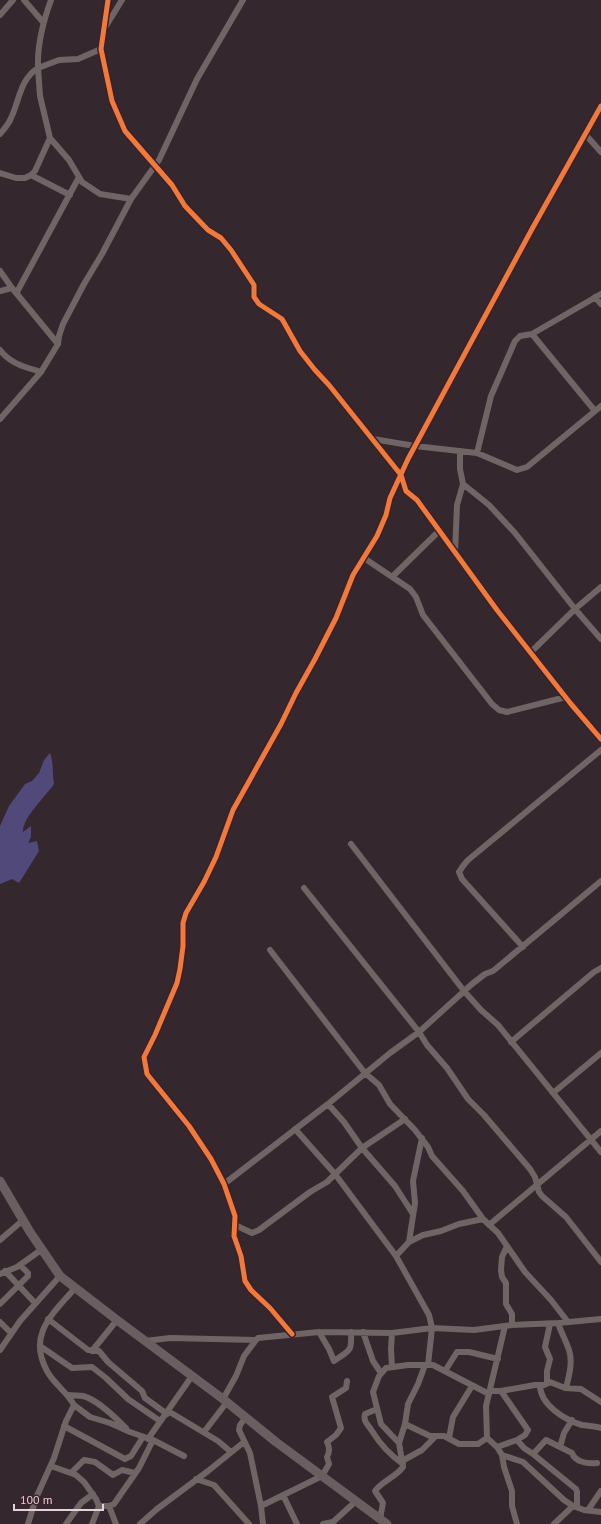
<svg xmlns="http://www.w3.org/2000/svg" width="601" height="1524" viewBox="0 0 601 1524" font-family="'PT Sans',sans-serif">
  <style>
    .water { fill: #51497a }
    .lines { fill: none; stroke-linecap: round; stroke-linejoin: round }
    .street { stroke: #706565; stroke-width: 6 }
    .secondary { stroke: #6b5e60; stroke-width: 9 }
    .cycleway-casing { stroke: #3a212c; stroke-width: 8 }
    .cycleway { stroke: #f17a3a; stroke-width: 5 }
  </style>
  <rect width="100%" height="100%" fill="#34272d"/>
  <!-- water -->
  <path class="water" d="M50 753C54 763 52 773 54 784 46 796 22 818 23 832L31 826V837L28 843 37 841 39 851 19 883 12 879 0 884V826L9 806 25 784 32 781 39 773 44 760Z"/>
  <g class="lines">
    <!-- street -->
    <path class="street" d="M24 0 43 22
      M108 0 101 49 112 101 125 131 172 185 185 206 208 230 221 238 231 250 254 285V297L259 304 282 319 300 351 315 370 329 385 401 475 406 491 417 500 497 610 571 704 601 739
      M0 15 13 0
      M106 26 122 0
      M0 134C4 129 9 124 11 118 19 102 20 79 38 68 37 45 43 22 51 0
      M585 134 601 152
      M50 138 69 160 82 182 100 194 131 199
      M0 173 16 178H25L31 175 35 171 50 138 40 96 38 68 59 60 78 59 101 49
      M31 175 70 195
      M0 271 12 288 58 344
      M0 291 12 288
      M17 292 79 177
      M595 297 601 304
      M532 334 595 411
      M0 350C11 364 25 367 41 372
      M0 419 41 372 58 344 59 336 63 324 84 284 102 254 131 199 159 160 197 79 243 0
      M373 439 415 446 477 453 517 470 527 467 601 406
      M477 453 491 396 515 341 520 336 532 334 601 294
      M463 484 489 505 515 533 575 609 601 639
      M455 553 457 505 463 484 460 469V451
      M364 558 410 589 416 597 423 615 492 704 499 710 507 712 566 697
      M392 577 440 530
      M531 652 575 609 601 587
      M351 844 464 991 481 1010 498 1025 601 1152
      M304 888 419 1032 427 1045 447 1068 468 1099 484 1115 530 1169 535 1177 539 1192 542 1196 566 1217 601 1262
      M523 947 462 879 459 872 463 866 468 860 601 750
      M270 950 365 1073 379 1085 390 1104 415 1130 428 1147 432 1156 463 1191 483 1219 498 1233 507 1246 502 1257 501 1270 502 1277 506 1283V1304L512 1314V1325
      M511 1042 594 972 601 968
      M553 1093 601 1053
      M328 1104 344 1122 362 1148 395 1186 413 1214
      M295 1129 335 1174 396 1256 429 1315 432 1328 428 1365
      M224 1184 328 1104 390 1053 419 1032 472 984 485 974 493 971 601 881
      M235 1225 252 1233 259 1230 310 1192 327 1182 362 1148 405 1119
      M489 1225 601 1131
      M0 1240 22 1221
      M409 1242 415 1203 413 1181 422 1138
      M507 1246 525 1272 551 1300 568 1322
      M396 1256 409 1242 423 1235 441 1231 459 1224 483 1219
      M5 1271 35 1303
      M0 1274 17 1267 41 1250
      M0 1304 28 1276V1273L20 1265
      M48 1319 88 1350 99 1351 108 1362 142 1391 145 1398 167 1414
      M0 1322 11 1333
      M558 1323C561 1332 566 1341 569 1350 573 1362 569 1376 566 1388
      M505 1326 486 1406 487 1438 497 1447 502 1455 504 1467 512 1491V1506L517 1524
      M319 1332 329 1349 334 1361C350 1350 352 1352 351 1332
      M363 1332 373 1361 381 1373
      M392 1333 391 1349 392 1367
      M292 1334 270 1308 251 1290 245 1281 241 1256 234 1236 235 1216 224 1184 211 1159 189 1126 147 1074 144 1057 155 1035 177 983 180 969 183 946V923L186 913 204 882 216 857 233 810 281 724 296 693 315 659 336 618 353 575 377 536 386 515 390 498 408 459 532 229 601 106
      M145 1341 170 1338 256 1340 258 1338 319 1332 392 1333 432 1328 474 1330 512 1325 558 1323 601 1319
      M40 1346 72 1368 92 1367 106 1378 128 1399 160 1421
      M0 1350 20 1321 60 1276
      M92 1351 117 1320
      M445 1371 457 1352H469L498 1359
      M547 1383V1371L550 1359 545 1347 550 1324
      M540 1385C540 1405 565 1420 582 1425 589 1426 595 1426 601 1428
      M489 1391H501L535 1385H544L550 1382 565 1388 581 1389 601 1402
      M501 1391 528 1430 525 1435 517 1440
      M68 1395C73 1396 79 1395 83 1396 98 1400 116 1418 126 1428
      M223 1399 236 1376 244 1356 256 1340
      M74 1405 90 1417 110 1423 130 1432 153 1440 184 1456
      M377 1409 365 1414C363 1422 368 1424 372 1431 380 1444 390 1455 403 1464
      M168 1411 218 1441 231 1452
      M246 1417 240 1425 239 1430 250 1453 261 1506 263 1524
      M405 1424 430 1436H444L459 1444H478L487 1438
      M64 1426 125 1459 131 1456 143 1437
      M204 1432 227 1402
      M449 1438 453 1417 472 1386
      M148 1439 192 1376
      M399 1443 381 1424 373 1392 379 1376 386 1368 408 1365H433L489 1394
      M497 1447 517 1440 524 1448 533 1454 576 1489 577 1492V1507
      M560 1447 564 1433 572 1420
      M533 1454 546 1440 572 1453C575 1462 587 1464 597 1463
      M502 1455 523 1462 564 1500 573 1506 584 1510 601 1512
      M402 1461 422 1450 435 1437
      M51 1466 76 1475 84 1482 96 1499 99 1506 92 1524
      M71 1473 84 1460 95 1462 113 1475 122 1470 135 1473
      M196 1479 214 1485 249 1524
      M283 1495 297 1524
      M99 1506H109L114 1504 139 1468 153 1440
      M109 1506 116 1524
      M261 1506 322 1476 329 1464 327 1457C330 1452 330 1448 327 1442L336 1435 341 1428 332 1397 346 1388 347 1381
      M588 1510 601 1491
      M380 1519 383 1503 375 1491C382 1481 396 1477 403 1467L399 1443 405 1424 408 1404 418 1384 425 1365
      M28 1524 36 1498 54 1458 66 1421 74 1405C67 1392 54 1384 47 1371 27 1334 53 1314 75 1288
      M66 1524 81 1503 93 1494
      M140 1524 157 1509 208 1471 244 1442
      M323 1524 333 1522 356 1501
      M554 1524 573 1506"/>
    <!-- secondary -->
    <path class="secondary" d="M0 1181 30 1232 60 1276 117 1320 223 1399 276 1442 387 1524"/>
    <defs>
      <path id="cycleway" d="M108 0 101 49 112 101 125 131 172 185 185 206 208 230 221 238 231 250 254 285V297L259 304 282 319 300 351 315 370 329 385 401 475 406 491 417 500 497 610 571 704 601 739
        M292 1334 270 1308 251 1290 245 1281 241 1256 234 1236 235 1216 224 1184 211 1159 189 1126 147 1074 144 1057 155 1035 177 983 180 969 183 946V923L186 913 204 882 216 857 233 810 281 724 296 693 315 659 336 618 353 575 377 536 386 515 390 498 408 459 532 229 601 106"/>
    </defs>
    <!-- cycleway casing -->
    <use href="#cycleway" class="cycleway-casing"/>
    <!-- cycleway -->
    <use href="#cycleway" class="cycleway"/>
  </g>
  <!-- scale -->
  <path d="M14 1504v6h89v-6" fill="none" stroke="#e4d3da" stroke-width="2"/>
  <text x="20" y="1504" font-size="12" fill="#e4d3da" stroke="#3a212c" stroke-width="3" paint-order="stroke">100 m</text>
</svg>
